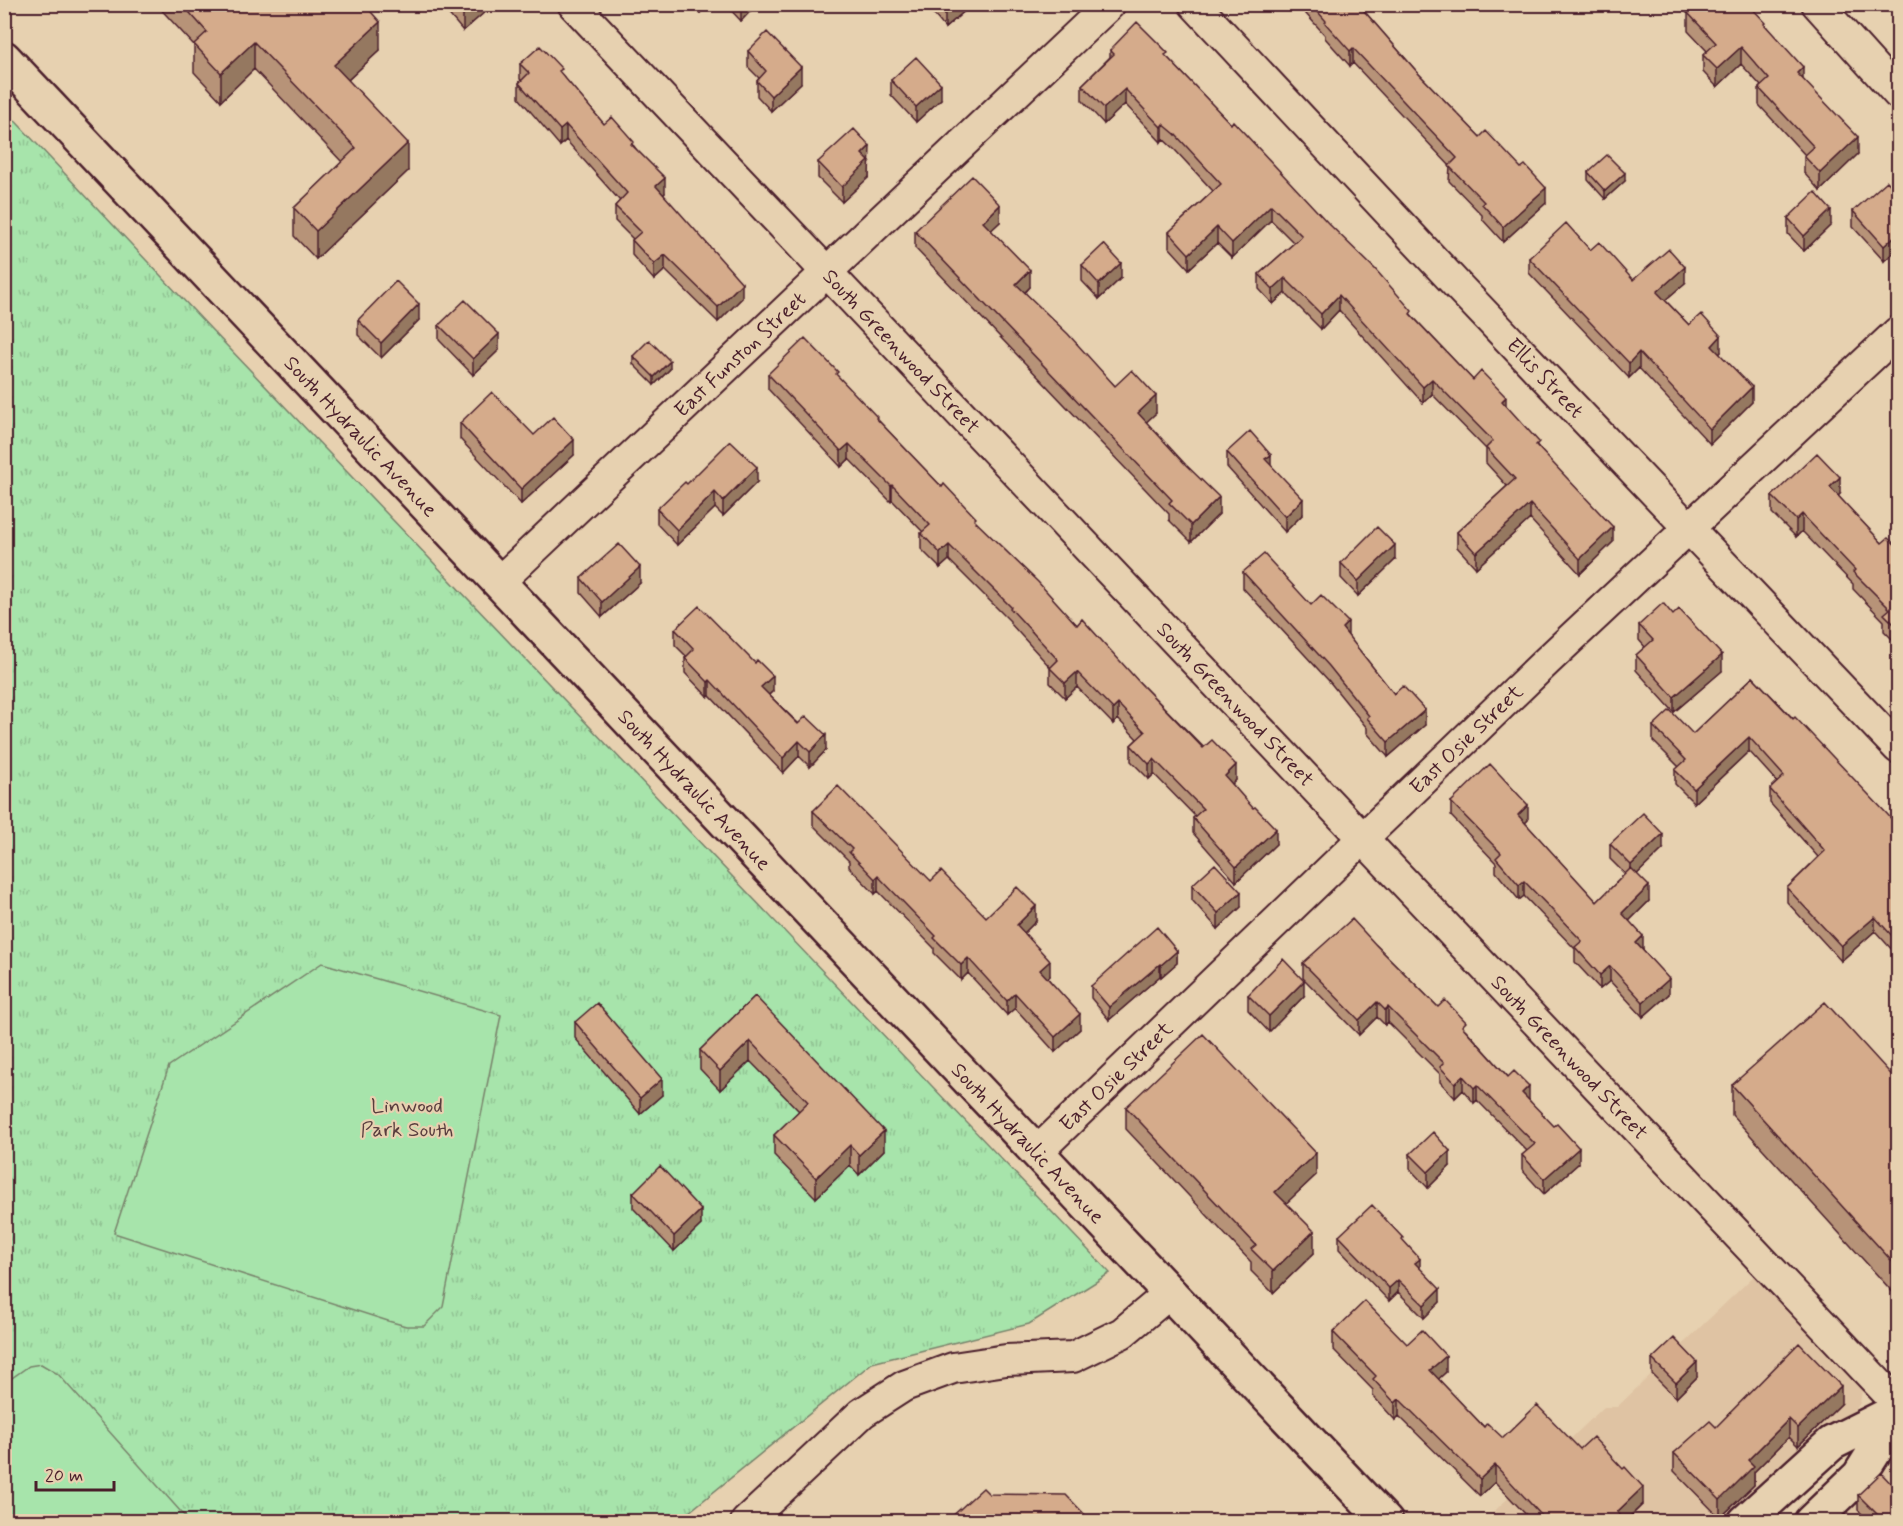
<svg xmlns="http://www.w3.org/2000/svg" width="1903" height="1526" viewBox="0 0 1903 1526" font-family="Mynerve,sans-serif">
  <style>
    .built { fill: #dfc3a3 }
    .park { fill: url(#park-tufts); stroke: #78826b; stroke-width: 1.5 }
    .pitch { fill: #a7e4ab; stroke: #78826b; stroke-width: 1.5 }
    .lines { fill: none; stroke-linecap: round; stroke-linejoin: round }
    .minor-casing { stroke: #4a1f2b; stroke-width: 34 }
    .tertiary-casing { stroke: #4a1f2b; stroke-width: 38 }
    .secondary-casing { stroke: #4a1f2b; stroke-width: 38 }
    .minor { stroke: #e7d1b0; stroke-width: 30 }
    .tertiary { stroke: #e7d1b0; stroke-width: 33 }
    .secondary { stroke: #e7d1b0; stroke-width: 33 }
    .wall { fill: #b79378; stroke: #4a1f2b; stroke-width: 1.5 }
    .shaded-wall { fill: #957861; stroke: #4a1f2b; stroke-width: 1.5 }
    .building { fill: #d5ab8b; stroke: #4a1f2b; stroke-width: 1.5 }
    .labels { text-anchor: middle; stroke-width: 4.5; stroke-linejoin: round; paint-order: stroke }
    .street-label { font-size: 21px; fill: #4a1f2b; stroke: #e7d1b0 }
    .park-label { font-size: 21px; fill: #583d3e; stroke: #e7d1b0 }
  </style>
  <defs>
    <pattern id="park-tufts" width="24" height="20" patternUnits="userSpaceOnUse" patternTransform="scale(1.5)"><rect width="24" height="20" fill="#a7e4ab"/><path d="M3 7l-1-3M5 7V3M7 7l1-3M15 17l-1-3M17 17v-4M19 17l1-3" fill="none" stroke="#91c393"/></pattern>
  </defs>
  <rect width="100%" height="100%" fill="#e7d1b0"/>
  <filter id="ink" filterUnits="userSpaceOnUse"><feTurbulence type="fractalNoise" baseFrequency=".0167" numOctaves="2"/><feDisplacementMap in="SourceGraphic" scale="12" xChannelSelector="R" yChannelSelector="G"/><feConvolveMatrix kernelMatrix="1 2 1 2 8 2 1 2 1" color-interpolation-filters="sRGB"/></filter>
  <g filter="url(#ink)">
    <!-- built -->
    <path class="built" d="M1756 1274 1857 1379 1862 1391 1860 1403 1852 1415 1732 1521 1483 1522 1604 1407H1617Z
      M1898 1461V1521L1834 1522 1888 1468Z"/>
    <!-- park -->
    <path class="park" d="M4 109 210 328 1110 1273 1029 1324 872 1363 678 1521H5Z"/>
    <!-- pitch -->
    <path class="pitch" d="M322 963 501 1015 443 1307 424 1326H406L388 1321 114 1233 169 1066Z
      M41 1364 58 1374 189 1521H5V1383L29 1366Z"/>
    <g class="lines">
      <defs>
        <g id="minor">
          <path id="s1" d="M573 4 1898 1404"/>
          <path id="s2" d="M1194 4 1457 285 1898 748"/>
          <path d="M1817 4 1898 94"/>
          <path id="s3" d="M500 581 1110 4"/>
          <path id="s4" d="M1038 1151 1547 661 1898 332"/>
          <path d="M746 1522 862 1413 904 1386 953 1368 1006 1360 1073 1357 1122 1333 1171 1292"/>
        </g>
        <g id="tertiary">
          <path id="s5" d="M4 58 1386 1522"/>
        </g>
        <path id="secondary" d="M1745 1522 1832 1443 1898 1410
          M1811 1522 1859 1476 1898 1414"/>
      </defs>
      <!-- minor casing -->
      <use href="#minor" class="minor-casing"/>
      <!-- tertiary casing -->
      <use href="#tertiary" class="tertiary-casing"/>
      <!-- secondary casing -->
      <use href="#secondary" class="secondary-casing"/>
      <!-- minor -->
      <use href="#minor" class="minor"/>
      <!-- tertiary -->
      <use href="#tertiary" class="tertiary"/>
      <!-- secondary -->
      <use href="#secondary" class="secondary"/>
    </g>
    <!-- wall -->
    <path class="wall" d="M156 4H364L380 50 348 80 408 171 316 259 294 236V208L342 162 254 69 221 101 194 72V45Z
      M440 4H486V11L463 31Z
      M691 4H709L700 13Z
      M725 4H757L741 21Z
      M925 4H967V9L945 28Z
      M1297 4H1358L1419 74 1480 137 1546 203 1503 242 1482 219V215L1449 181 1450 166 1353 63 1350 66 1325 38V35Z
      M1678 4H1748L1766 26 1803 80 1858 154 1820 191 1804 173V156L1805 155 1759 105V88L1761 86 1741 64 1717 87 1703 72V55L1707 51 1688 31V14Z
      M1110 50 1168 58 1473 380 1506 406 1613 542 1580 574 1530 519 1476 568 1457 547V532L1507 486 1486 463V449L1432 394 1423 403 1339 310 1321 329 1285 293 1273 304 1259 289V274L1294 243 1271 220 1232 258 1217 243 1189 269 1169 247V232L1213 191 1175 150 1163 139 1161 142 1125 104 1104 124 1082 100V85L1110 57Z
      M748 51 801 83 771 111 757 96V81L759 78 748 67Z
      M520 64 562 75 604 124 634 146 665 193 663 195 742 298 718 322 665 270 654 280 632 255V240L633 239 615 221V206L620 201 566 140 560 146 519 98V83L521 80 520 79Z
      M891 80 941 99 916 122 891 95Z
      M818 162H870L869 163V177L842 202 818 178Z
      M1588 172 1625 181 1605 199 1588 180Z
      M1899 194 1884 261 1853 227V211Z
      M1788 218 1831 225 1804 251 1788 234Z
      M1000 222 991 230 1030 287 1025 293 1115 386 1156 413 1146 422 1219 514 1191 542 1169 520V514L915 248V231Z
      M1590 250 1633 280 1685 283 1665 300 1689 325 1721 352 1719 354 1752 402 1710 444 1639 368 1629 378 1529 273V258Z
      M1082 265 1121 278 1099 299 1082 281Z
      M358 320H419L381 358 358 335Z
      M439 325 499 350 473 375 439 340Z
      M633 356 670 369 654 385 633 364Z
      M768 374 838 377 877 419 976 523 1077 625 1140 683 1236 780 1232 784 1276 844 1236 882 1193 833V818L1195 816 1154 774 1149 779 1131 761V745L1137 739 1118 719 1113 724 1077 687 1065 698 1050 683V667L1010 623V621L949 560 940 568 921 549V533L923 532 892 500 891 502 849 459 841 467 768 389Z
      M460 423 534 435 574 455 521 504 460 439Z
      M1227 452 1303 514 1285 532 1227 467Z
      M757 482 723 516 715 508 677 545 657 524V509L687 484Z
      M1840 494 1838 496 1882 543 1899 548V646L1884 631V621L1853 589V584L1802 531 1796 537 1772 513V496Z
      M1395 560 1358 596 1341 578V563Z
      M1243 572 1311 605 1348 636 1394 694 1425 725 1388 757 1367 733V728L1329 681 1243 588Z
      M581 578 640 583 602 617 581 593Z
      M1639 625 1722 671 1674 712 1636 670V655L1645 647 1639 640Z
      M675 629 773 691 769 695 826 750 810 767 799 756 783 773 710 696 708 697 685 673V658L686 656 675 645Z
      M1753 677 1899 828V950L1895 953 1875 931 1841 961 1787 902V888L1818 857 1770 803V789L1777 782 1749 751 1694 803 1675 784V770L1679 767 1653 741V726L1693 734Z
      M1451 802 1528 820 1525 823 1597 902 1625 874 1610 859V844L1663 849 1637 874 1649 901 1629 921 1643 950 1669 994 1643 1017 1610 981 1600 989 1575 962V949L1524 896 1519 900 1496 872V863L1451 816Z
      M813 811 931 881 986 917 1036 921 1024 933 1050 976 1048 978 1080 1029 1055 1052 1015 1008 1007 1015 968 973 961 980 934 953V948L878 891 875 894 849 867V861L813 825Z
      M1192 885 1241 907 1218 929 1192 900Z
      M1376 945 1438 1007 1466 1030 1529 1100 1579 1163 1544 1194 1522 1170V1155L1527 1151 1477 1100 1474 1103 1463 1090 1455 1098 1440 1082V1074L1388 1022 1385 1025 1377 1017 1359 1035 1303 978V963Z
      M1177 951V963L1161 977 1160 976 1109 1020 1091 998V986Z
      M1248 995 1304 996 1269 1032 1248 1010Z
      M755 996 884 1150 859 1175 850 1165 816 1198 774 1155V1135L799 1111 750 1061 720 1090 700 1069V1050Z
      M575 1022 662 1095 640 1114 575 1038Z
      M1899 1083V1299L1732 1115V1085Z
      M1126 1107 1316 1175 1286 1203 1314 1253 1273 1293 1251 1271V1262L1126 1129Z
      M1410 1154 1450 1166 1428 1188 1410 1169Z
      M633 1193 701 1225 674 1251 633 1208Z
      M1339 1236 1403 1241 1440 1302 1424 1318 1398 1292 1389 1301 1339 1249Z
      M1333 1332 1407 1344 1446 1372 1438 1379 1484 1427 1503 1438 1580 1449 1643 1504 1626 1521H1532L1495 1482 1480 1496 1399 1416 1395 1420 1373 1396V1390L1333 1349Z
      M1652 1359 1697 1377 1676 1398 1652 1374Z
      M1841 1404 1798 1446 1789 1437 1754 1472V1485L1720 1518 1674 1471V1453L1716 1427Z
      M1858 1495 1899 1521H1869L1858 1510Z"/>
    <!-- shaded-wall -->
    <path class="shaded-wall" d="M469 4H486V11L463 31V9Z
      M700 4H709L700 13Z
      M742 4H757L741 21V5Z
      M955 4H967V9L945 28V13Z
      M380 22V50L334 93V65Z
      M254 42V69L221 101V73Z
      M1741 47V64L1717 87V69Z
      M1353 48V63L1350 66V51Z
      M801 67V83L771 111V96Z
      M1803 67V85L1797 73Z
      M941 84V99L916 122V107Z
      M1125 89V104L1104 124V108Z
      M1163 124V139L1161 142V127Z
      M566 125V140L560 146V130Z
      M1858 137V154L1820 191V173Z
      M408 143V171L316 259V231Z
      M870 146 869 177 842 202V187L862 154Z
      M1625 173V181L1605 199V191Z
      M665 178V193L656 202V186Z
      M1546 188V203L1503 242V227Z
      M1000 205V222L983 238V222Z
      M1271 205V220L1232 258V243Z
      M1831 210V225L1804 251V236Z
      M1217 227V243L1189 269V254Z
      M1899 232V248L1884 261V246Z
      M665 255V270L654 280V264Z
      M1121 263V278L1099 299V284Z
      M1685 267V283L1657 307V292Z
      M1030 270V287L1016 301V284Z
      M1285 278V293L1273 304V289Z
      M742 283V298L718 322V307Z
      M1339 295V310L1321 329V314Z
      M419 304V320L381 358V343Z
      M499 334V350L473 375V359Z
      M1721 336V352L1712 361V346Z
      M1639 352V368L1629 378V363Z
      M670 361V369L654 385V377Z
      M1432 379V394L1423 403V387Z
      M1752 387V402L1710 444V429Z
      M1156 396V413L1138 430V413Z
      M1506 397V412L1502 401Z
      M574 440V455L521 504V489Z
      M849 444V459L841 467V451Z
      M1271 455V470L1265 459Z
      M757 467V482L723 516V501Z
      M1840 477V494L1830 504V487Z
      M892 485V500L891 502V486Z
      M715 492V508L677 545V530Z
      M1219 497V514L1191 542V525Z
      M1303 499V514L1285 532V517Z
      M1530 504V519L1476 568V553Z
      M1802 514V531L1796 537V520Z
      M1613 527V542L1580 574V559Z
      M949 545V560L940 568V553Z
      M1395 545V560L1358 596V581Z
      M640 567V583L602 617V602Z
      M1348 622V638L1342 628Z
      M1722 655V671L1674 712V697Z
      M1077 672V687L1065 698V683Z
      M773 676V691L761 702V687Z
      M710 680V696L708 697V682Z
      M1118 704V719L1113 724V709Z
      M1425 710V725L1388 757V742Z
      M826 735V750L810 767V752Z
      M1749 737V751L1694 803V789Z
      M799 741V756L783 773V758Z
      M1154 759V774L1149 779V764Z
      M1236 765V780L1225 791V776Z
      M1528 805V820L1518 830V815Z
      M1276 829V844L1236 882V867Z
      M1663 834V849L1631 880V865Z
      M878 876V891L875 894V879Z
      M1524 881V896L1519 900V885Z
      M1649 886V901L1622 928V913Z
      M1241 892V907L1218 929V913Z
      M1036 906V921L1017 940V925Z
      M1875 917V931L1841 961V946Z
      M1643 936V951L1636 943Z
      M1899 936V950L1895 953V939Z
      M1177 951V963L1161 977V965Z
      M968 958V973L961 980V965Z
      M1050 961V976L1040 985V970Z
      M1160 964V976L1109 1020V1007Z
      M1610 966V981L1600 989V975Z
      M1669 979V994L1643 1017V1002Z
      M1304 981V996L1269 1032V1016Z
      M1015 993V1008L1007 1015V1001Z
      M1377 1002V1017L1359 1035V1020Z
      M1388 1007V1022L1385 1025V1010Z
      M1080 1014V1029L1055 1052V1037Z
      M750 1041V1061L720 1090V1071Z
      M1463 1076V1090L1455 1098V1083Z
      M662 1079V1095L640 1114V1098Z
      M1477 1085V1100L1474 1103V1088Z
      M1529 1086V1101L1522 1093Z
      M884 1131V1150L859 1175V1155Z
      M850 1145V1165L816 1198V1178Z
      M1579 1148V1163L1544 1194V1179Z
      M1450 1151V1166L1428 1188V1172Z
      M1316 1153V1175L1275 1214V1192Z
      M701 1210V1225L674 1251V1236Z
      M1314 1231V1253L1273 1293V1271Z
      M1420 1259V1272L1415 1263Z
      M1398 1280V1292L1389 1301V1288Z
      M1440 1289V1302L1424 1318V1305Z
      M1446 1356V1372L1430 1387V1370Z
      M1697 1362V1377L1676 1398V1383Z
      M1841 1386V1404L1798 1446V1428Z
      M1399 1399V1416L1395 1420V1403Z
      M1789 1419V1437L1754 1472V1485L1720 1518V1500L1748 1460Z
      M1495 1465V1482L1480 1496V1479Z
      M1643 1487V1504L1625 1521 1617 1512Z"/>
    <!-- building -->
    <path class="building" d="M182 4H364L380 22 334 65 408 143 316 231 294 208 356 148 254 42 221 73 194 44 207 32Z
      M459 4H469L463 9Z
      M938 4H955L945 13Z
      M1311 4H1358L1419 74 1480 137 1486 131 1521 168 1525 165 1546 188 1503 227 1482 204 1484 202 1449 166 1457 158 1353 48 1350 51 1325 23 1326 21Z
      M1695 4H1748L1766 23 1764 24 1803 67 1797 73 1858 137 1820 173 1804 156 1814 147 1759 88 1769 79 1741 47 1717 69 1703 55 1716 43 1688 13 1696 6Z
      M1137 22 1168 53 1165 55 1231 124 1233 121 1328 223 1375 269 1412 311 1410 314 1473 380 1481 371 1506 397 1502 401 1539 442 1536 445 1613 527 1580 559 1530 504 1476 553 1457 532 1515 479 1486 448 1493 441 1432 379 1423 387 1339 295 1321 314 1285 278 1273 289 1259 274 1302 236 1271 205 1232 243 1217 227 1189 254 1169 232 1221 184 1175 134 1163 124 1161 127 1125 89 1104 108 1082 85 1114 54 1110 50Z
      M767 32 801 67 771 96 757 81 766 71 748 51Z
      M540 46 562 69 559 71 604 124 612 117 634 142 631 144 665 178 656 186 742 283 718 307 665 255 654 264 632 240 641 232 615 206 627 193 566 125 560 130 519 83 529 73 520 64Z
      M916 57 941 84 916 107 891 80Z
      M854 129 870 146 862 154 869 161 842 187 818 162Z
      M1607 155 1625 173 1605 191 1588 172Z
      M972 176 1000 205 983 222 1030 270 1016 284 1068 334 1115 386 1132 370 1156 396 1138 413 1186 465 1219 497 1191 525 1169 503 1172 500 915 231Z
      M1887 181 1899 194V232L1884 246 1853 211Z
      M1815 192 1831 210 1804 236 1788 218Z
      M1566 223 1590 250 1599 242 1633 280 1669 249 1685 267 1657 292 1689 325 1701 314 1721 336 1712 346 1752 387 1710 429 1639 352 1629 363 1529 258Z
      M1104 244 1121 263 1099 284 1082 265Z
      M396 281 419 304 381 343 358 320Z
      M465 300 499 334 473 359 439 325Z
      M805 338 838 372 836 374 877 417 876 418 942 487 944 484 976 518 974 520 1038 582 1077 625 1082 619 1140 683 1203 748 1212 740 1236 765 1225 776 1253 808 1255 807 1276 829 1236 867 1193 818 1203 809 1154 759 1149 764 1131 745 1145 732 1118 704 1113 709 1077 672 1065 683 1050 668 1058 660 1010 608 1011 607 949 545 940 553 921 533 930 525 892 485 891 486 849 444 841 451 768 374Z
      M649 340 670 361 654 377 633 356Z
      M492 392 534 435 553 417 574 440 521 489 460 423Z
      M1250 431 1271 455 1265 459 1303 499 1285 517 1227 452Z
      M730 441 757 467 723 501 715 492 677 530 657 509 685 482 687 484Z
      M1817 453 1840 477 1830 487 1882 543 1888 538 1899 548V629L1884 614 1890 609 1853 572 1855 570 1802 514 1796 520 1772 496Z
      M1377 527 1395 545 1358 581 1341 563Z
      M619 544 640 567 602 602 581 578Z
      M1264 554 1311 605 1321 595 1348 622 1342 628 1394 694 1403 686 1425 710 1388 742 1367 718 1369 716 1329 666 1243 572Z
      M1663 603 1673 615 1679 609 1722 655 1674 697 1636 655 1653 640 1639 625Z
      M699 606 755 663 757 660 773 676 761 687 798 724 806 716 826 735 810 752 799 741 783 758 710 680 708 682 685 658 694 649 675 629Z
      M1753 677 1793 719 1795 717 1888 815 1899 828V936L1895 939 1875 917 1841 946 1787 888 1825 851 1770 789 1784 776 1749 737 1694 789 1675 770 1686 760 1653 726 1670 710 1693 734Z
      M1490 764 1528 805 1518 815 1597 902 1631 868 1649 886 1622 913 1643 936 1636 943 1669 979 1643 1002 1610 966 1600 975 1575 947 1582 941 1524 881 1519 885 1496 858 1501 853 1451 802Z
      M838 786 931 881 941 871 986 917 1017 887 1036 906 1017 925 1050 961 1040 970 1080 1014 1055 1037 1015 993 1007 1001 968 958 961 965 934 938 936 936 878 876 875 879 849 852 852 849 813 811Z
      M1643 813 1663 834 1631 865 1610 844Z
      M1215 864 1241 892 1218 913 1192 885Z
      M1352 919 1376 945 1438 1007 1445 1000 1466 1022 1462 1026 1508 1077 1514 1071 1529 1086 1522 1093 1554 1126 1557 1124 1579 1148 1544 1179 1522 1155 1535 1144 1477 1085 1474 1088 1463 1076 1455 1083 1440 1067 1444 1063 1388 1007 1385 1010 1377 1002 1359 1020 1303 963Z
      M1157 927 1177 951 1161 965 1160 964 1109 1007 1091 986Z
      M1283 959 1304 981 1269 1016 1248 995Z
      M755 996 884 1131 859 1155 850 1145 816 1178 774 1135 808 1102 750 1041 720 1071 700 1050Z
      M1825 1002 1899 1083V1269L1732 1085Z
      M597 1003 662 1079 640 1098 575 1022Z
      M1203 1034 1316 1153 1275 1192 1314 1231 1273 1271 1251 1249 1256 1245 1126 1107Z
      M1433 1132 1450 1151 1428 1172 1410 1154Z
      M660 1166 701 1210 674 1236 633 1193Z
      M1372 1205 1403 1238 1402 1239 1420 1259 1415 1263 1440 1289 1424 1305 1398 1280 1389 1288 1339 1236Z
      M1365 1301 1407 1344 1422 1330 1446 1356 1430 1370 1484 1427 1487 1423 1503 1438 1537 1405 1580 1449 1593 1437 1623 1469 1625 1467 1643 1487 1617 1512 1626 1521H1536L1542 1516 1495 1465 1480 1479 1399 1399 1395 1403 1373 1379 1376 1376 1333 1332Z
      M1674 1338 1697 1362 1676 1383 1652 1359Z
      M1799 1343 1841 1386 1798 1428 1789 1419 1748 1460 1754 1466 1720 1500 1674 1453 1710 1421 1716 1427Z
      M1881 1473 1899 1492V1521H1884L1858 1495Z
      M983 1488 989 1494 1066 1495 1091 1521H947Z
      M1829 1517 1833 1521H1825Z"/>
  </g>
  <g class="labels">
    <!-- street labels -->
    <g class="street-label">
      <text dy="7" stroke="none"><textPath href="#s1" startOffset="478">South Greenwood Street</textPath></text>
      <text dy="7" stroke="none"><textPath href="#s3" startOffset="330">East Funston Street</textPath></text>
      <text dy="7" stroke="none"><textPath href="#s2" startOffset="513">Ellis Street</textPath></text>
      <text dy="7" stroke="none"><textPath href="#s5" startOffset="520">South Hydraulic Avenue</textPath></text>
      <text dy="7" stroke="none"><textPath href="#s1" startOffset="964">South Greenwood Street</textPath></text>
      <text dy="7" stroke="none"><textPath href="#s4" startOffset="594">East Osie Street</textPath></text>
      <text dy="7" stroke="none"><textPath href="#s5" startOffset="1006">South Hydraulic Avenue</textPath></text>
      <text dy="7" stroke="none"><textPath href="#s1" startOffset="1450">South Greenwood Street</textPath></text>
      <text dy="7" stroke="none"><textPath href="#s4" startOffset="108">East Osie Street</textPath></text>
      <text dy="7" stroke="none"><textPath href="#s5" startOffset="1492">South Hydraulic Avenue</textPath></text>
    </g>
    <!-- park labels -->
    <g class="park-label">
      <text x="407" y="1112">Linwood<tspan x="407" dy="24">Park South</tspan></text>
    </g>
  </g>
  <!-- margin -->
  <rect width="1903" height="1526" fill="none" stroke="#e7d1b0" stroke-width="24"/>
  <rect x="12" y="12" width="1879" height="1502" fill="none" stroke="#4a1f2b" stroke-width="2" filter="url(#ink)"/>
  <!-- scale -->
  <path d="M36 1481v9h78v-9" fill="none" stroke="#4a1f2b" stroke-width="3"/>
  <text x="45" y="1481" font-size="18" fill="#4a1f2b" stroke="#e7d1b0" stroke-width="4.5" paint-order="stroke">20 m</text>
</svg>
